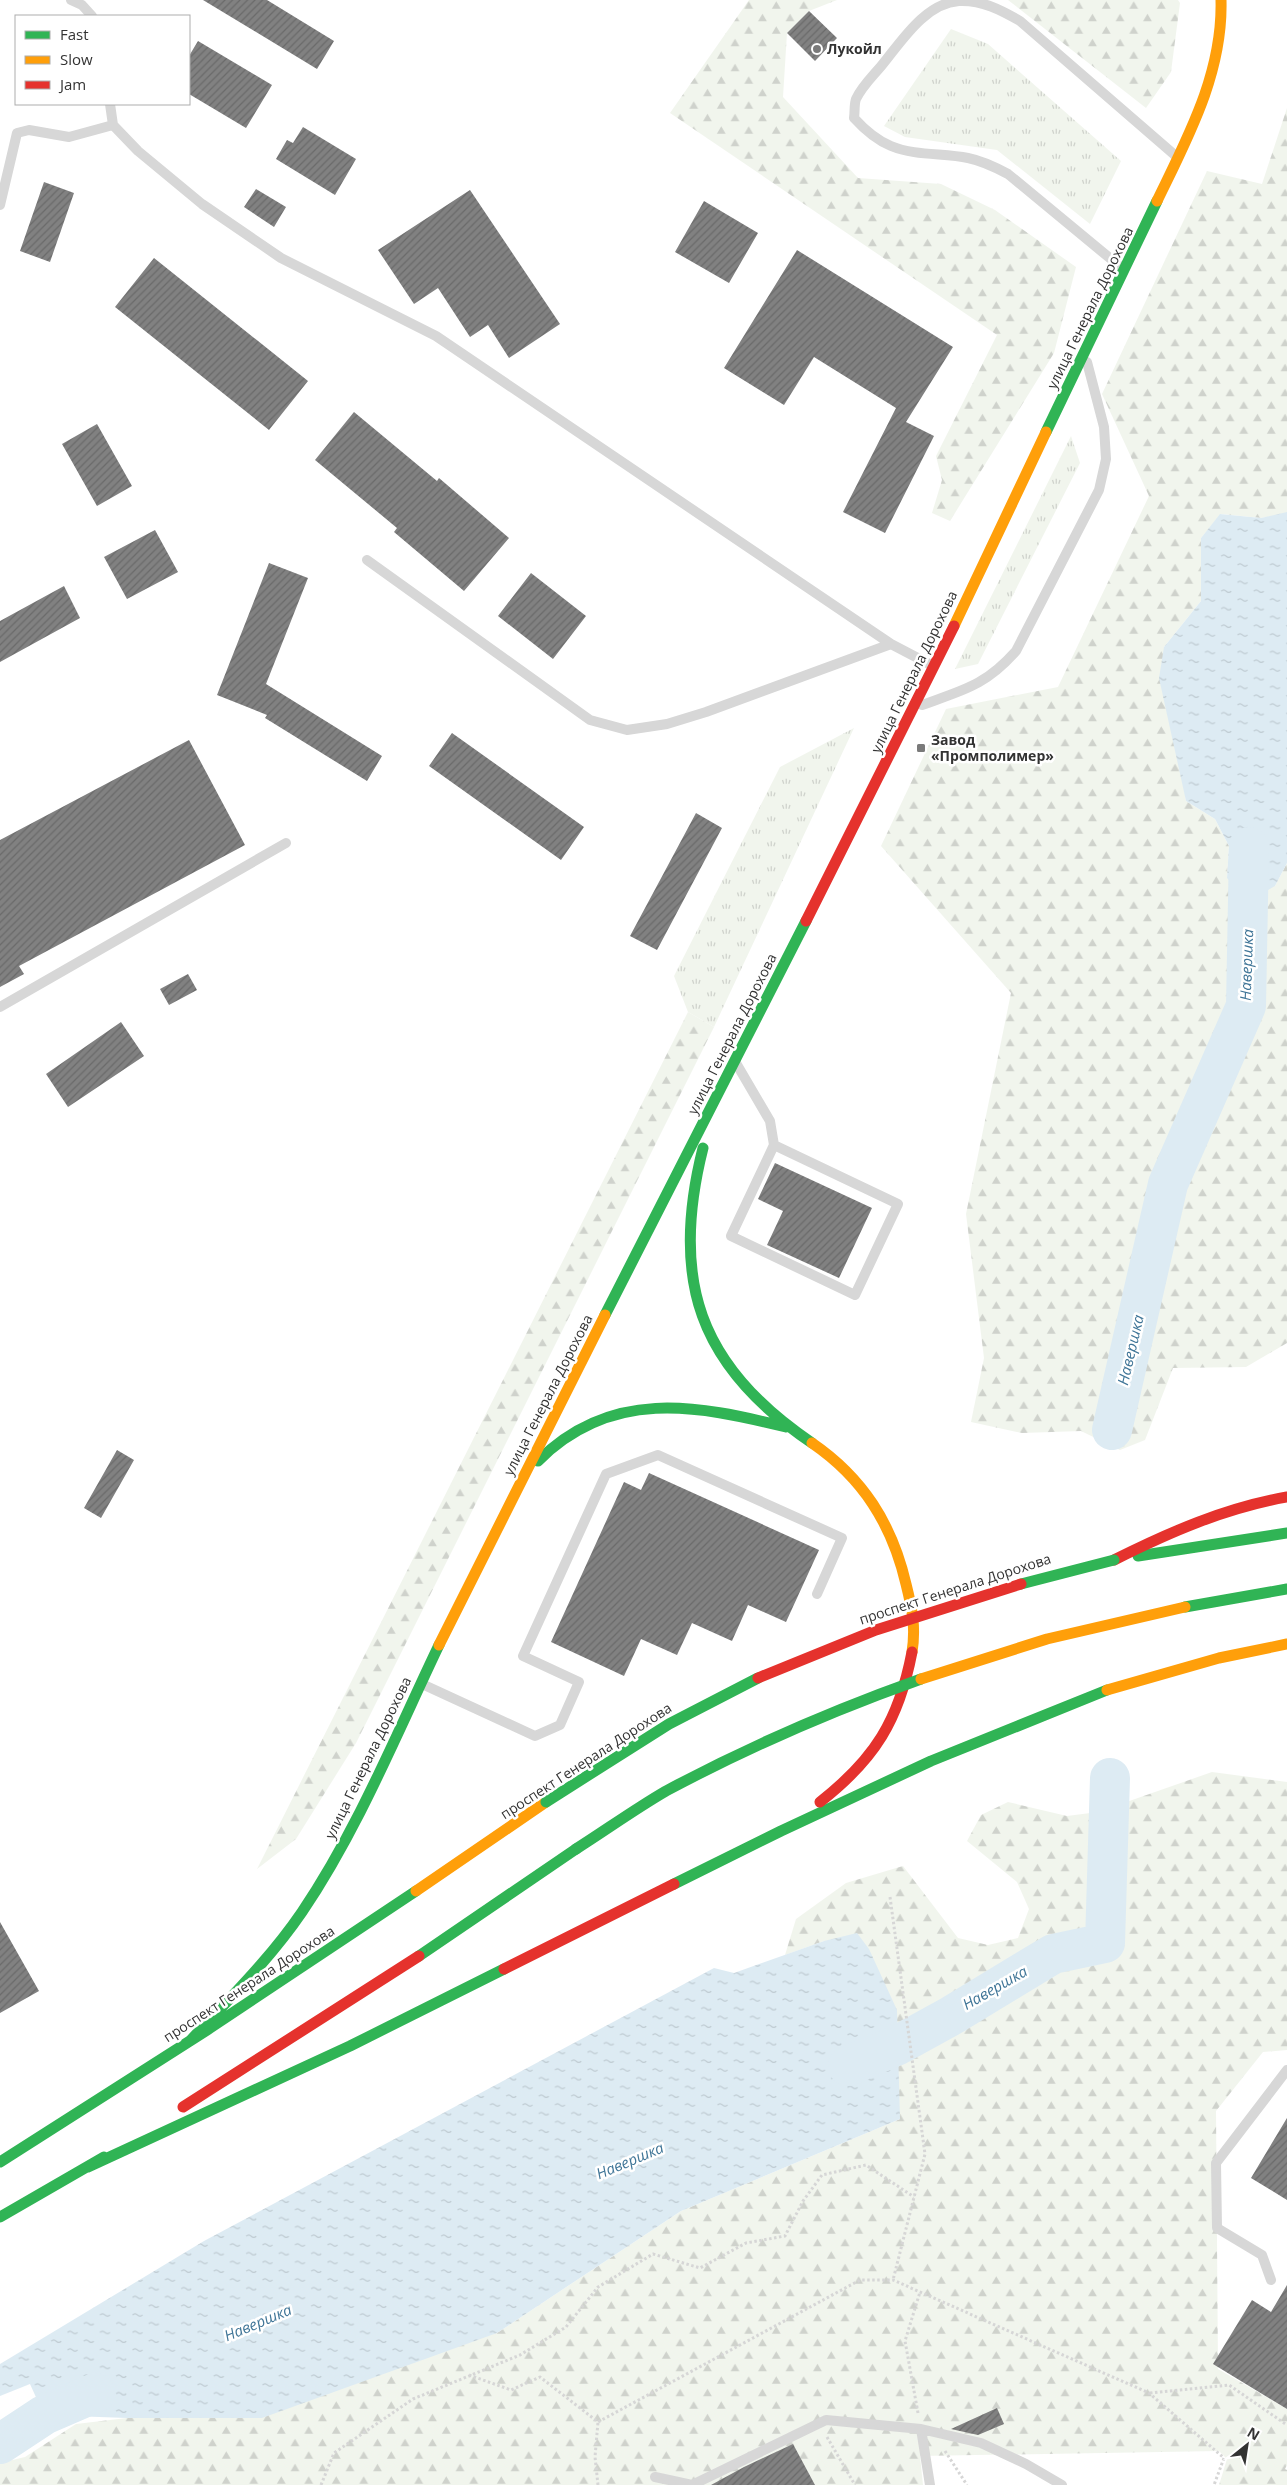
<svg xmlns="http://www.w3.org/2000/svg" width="1287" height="2485" viewBox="0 0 1287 2485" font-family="'Open Sans',sans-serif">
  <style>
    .grass { fill: url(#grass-tufts) }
    .forest { fill: url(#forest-firs) }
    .water { fill: url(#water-ripples) }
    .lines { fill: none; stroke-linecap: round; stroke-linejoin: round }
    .river { stroke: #ddebf3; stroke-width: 40 }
    .building { fill: url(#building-hatch) }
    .path { stroke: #d6d6d6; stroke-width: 3; stroke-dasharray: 2.5 2.5; stroke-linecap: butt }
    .lane { stroke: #d7d7d7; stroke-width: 10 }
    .fast { stroke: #30b455; stroke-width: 11 }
    .slow { stroke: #ff9f0a; stroke-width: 11 }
    .jam { stroke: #e5322d; stroke-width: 11 }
    .fast-bridge { stroke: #30b455; stroke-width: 11 }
    .slow-bridge { stroke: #ff9f0a; stroke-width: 11 }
    .jam-bridge { stroke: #e5322d; stroke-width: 11 }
    .poi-dot { fill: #7a7a7a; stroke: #fff; stroke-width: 2 }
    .labels { text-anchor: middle; stroke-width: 5; stroke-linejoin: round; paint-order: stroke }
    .poi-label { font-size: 14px; font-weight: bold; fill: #333; stroke: #fff; text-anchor: start }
    .street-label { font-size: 14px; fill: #333; stroke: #fff }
    .water-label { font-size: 15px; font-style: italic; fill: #3f7597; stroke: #fff }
  </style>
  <defs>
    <pattern id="grass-tufts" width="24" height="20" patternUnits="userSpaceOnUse" patternTransform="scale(1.25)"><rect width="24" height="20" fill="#f1f5ed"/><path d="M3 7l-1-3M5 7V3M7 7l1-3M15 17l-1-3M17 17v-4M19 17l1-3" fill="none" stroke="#cfd2cc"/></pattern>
    <pattern id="forest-firs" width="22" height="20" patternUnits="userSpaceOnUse" patternTransform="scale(1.25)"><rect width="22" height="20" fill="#f1f5ed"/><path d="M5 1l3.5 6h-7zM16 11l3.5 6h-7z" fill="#cfd2cc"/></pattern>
    <pattern id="water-ripples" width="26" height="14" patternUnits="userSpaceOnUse" patternTransform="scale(1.25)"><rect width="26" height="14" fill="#ddebf3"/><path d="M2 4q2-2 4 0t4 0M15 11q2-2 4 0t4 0" fill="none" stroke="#becad1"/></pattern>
    <pattern id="building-hatch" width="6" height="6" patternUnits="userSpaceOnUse" patternTransform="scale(1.25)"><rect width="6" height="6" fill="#818181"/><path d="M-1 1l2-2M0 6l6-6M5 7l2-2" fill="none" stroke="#6a6a6a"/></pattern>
  </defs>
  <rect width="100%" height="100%" fill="#fff"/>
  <!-- grass -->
  <path class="grass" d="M951 29 988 44 1121 161 1090 224 997 150 905 137 884 126Z
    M1071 436 1080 463 978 664 955 669Z
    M854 728 714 1027 688 1012 674 976 780 767Z"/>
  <!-- forest -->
  <path class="forest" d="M749 0H837L809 11 787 33 783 97 858 178 941 184 995 210 1076 267 1054 353 950 521 932 513 942 480 936 456 997 335 670 113Z
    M1008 0H1178L1180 3 1171 72 1146 108Z
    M1287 108V514L1261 518 1221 514 1201 538V601L1164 647 1186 801 1215 819 1229 846 1227 878 1275 886 1287 863V1343L1246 1367 1173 1368 1145 1440 1120 1450 1081 1431 1022 1433 971 1422 984 1358 966 1214 1011 993 881 846 946 709 1058 687 1149 496 1102 394 1207 171 1262 184Z
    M688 1012 714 1027 356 1743 296 1839 257 1869Z
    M1212 1772 1287 1782V2050L1263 2052 1216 2111 1218 2369 1287 2409V2465L1285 2469 1287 2470V2485H1219L1227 2459 1219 2451 920 2456 923 2485H0V2463L25 2457 76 2424 127 2418 497 2333 681 2211 900 2119 824 1941 785 1955 796 1919 846 1883 903 1866 958 1938 988 1945 1018 1938 1029 1909 1017 1882 967 1841 981 1815 1008 1802 1067 1816 1098 1812Z"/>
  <!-- water -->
  <path class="water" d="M1287 512V863L1275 886 1248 901 1227 878 1229 846 1215 819 1186 801 1159 678 1164 647 1201 601V538L1220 514 1261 518Z
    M857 1933 869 1949 897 2010 900 2119 681 2211 497 2333 262 2418H127L44 2415 30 2384 0 2396V2364L204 2241 714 1968 734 1973 824 1941Z"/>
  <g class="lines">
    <!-- river -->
    <path class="river" d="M1112 1430 1168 1184 1246 1006 1249 847
      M848 2066 898 2045 949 2017 1053 1954 1105 1943 1110 1778
      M0 2444 44 2415 95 2393"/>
  </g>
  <!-- building -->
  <path class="building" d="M203 0H267L334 41 317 69Z
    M809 11 837 38 815 61 787 33Z
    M198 41 272 85 246 128 189 94V56Z
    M303 127 356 159 335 195 276 159 287 140 293 143Z
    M44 182 74 193 50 262 20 251Z
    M256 189 286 207 274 227 244 207Z
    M470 190 560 324 509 358 488 325 470 337 438 288 414 304 378 250Z
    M704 201 758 233 729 283 675 252Z
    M797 250 953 347 906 422 934 436 885 533 843 512 896 408 814 357 784 405 724 368Z
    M154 258 308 381 269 430 115 307Z
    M354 412 437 481 439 478 509 538 464 591 394 532 397 528 315 460Z
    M97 424 132 486 97 506 62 444Z
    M155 530 178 572 127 599 104 557Z
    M269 563 308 578 266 684 382 756 367 781 265 718 267 715 217 695Z
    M531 573 586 616 553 659 498 616Z
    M64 586 80 618 0 662V621Z
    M452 733 584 827 561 860 429 766Z
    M189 740 245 845 19 966 24 974 0 987V840Z
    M696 813 722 828 657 950 630 936Z
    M188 974 197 990 169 1005 160 989Z
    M121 1022 144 1056 68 1107 46 1074Z
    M775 1163 872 1208 839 1278 767 1245 783 1211 758 1199Z
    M117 1450 134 1460 101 1518 84 1508Z
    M649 1473 819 1550 786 1622 748 1605 732 1641 692 1623 677 1655 641 1639 624 1676 551 1642 624 1482 641 1490Z
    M0 1922 39 1991 0 2013Z
    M1287 2118V2200L1251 2178Z
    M1287 2285V2409L1213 2364 1252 2300 1271 2312Z
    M997 2408 1004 2424 978 2435 951 2429Z
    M793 2444 815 2485H711L744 2467Z"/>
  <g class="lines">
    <!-- path -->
    <path class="path" d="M890 1897 925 2154 893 2280
      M469 2375 511 2390 540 2377 598 2422 860 2280H893L1149 2393 1224 2458 1214 2485
      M1150 2393 1229 2385 1287 2425
      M918 2413 905 2341 920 2292
      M827 2437 855 2485
      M945 2451 967 2485
      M321 2485 334 2453 413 2399 520 2355 566 2327 598 2287 653 2254 700 2268 746 2243 785 2236 803 2201 822 2175 866 2165 914 2197
      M598 2485 595 2457 598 2422"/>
    <!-- lane -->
    <path class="lane" d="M71 0 82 5 92 16
      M110 104 113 125 138 151 202 204 281 258 436 336 891 644 933 666
      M0 205 17 133 29 130 69 137 113 125
      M1123 269 1008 174C995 167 983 161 968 158 943 153 915 156 891 146 876 140 864 129 854 118 855 112 854 104 856 99 862 86 873 76 882 65 901 42 925 3 959 1 982 0 1001 10 1020 21L1177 157
      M367 560 590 720 627 730 667 724 706 712 891 644
      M922 705C963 690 985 686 1016 651L1099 490 1106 459 1104 427 1087 362
      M0 1007 286 843
      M736 1063 770 1121 774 1145 731 1236 855 1295 898 1204 774 1145
      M422 1684 535 1736 560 1725 579 1682 523 1656 606 1474 658 1455 842 1538 817 1594
      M1271 2280 1262 2255 1217 2228 1216 2163 1287 2070
      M921 2429 981 2443 1026 2464 1062 2485
      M655 2477 692 2485 826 2420 921 2429 930 2485"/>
    <!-- fast -->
    <path class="fast" d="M1046 432 1157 201
      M703 1148C670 1279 698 1366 812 1443
      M605 1315 806 921
      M538 1461C611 1388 696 1405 786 1427
      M1138 1556 1287 1533
      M674 1884 781 1831 931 1761 1107 1690
      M419 1956 576 1849
      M190 2041C229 1999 270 1959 302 1912 358 1829 396 1735 439 1645
      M0 2162 207 2030 416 1891
      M88 2167 350 2046 504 1969
      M0 2217 104 2157"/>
    <!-- slow -->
    <path class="slow" d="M1157 201C1188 137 1223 73 1221 0
      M954 626 1046 432
      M812 1443C863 1478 892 1524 906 1584 912 1608 916 1627 912 1652
      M439 1645 605 1315
      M1107 1690 1219 1658 1287 1644
      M416 1891 546 1802"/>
    <!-- jam -->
    <path class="jam" d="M806 921 954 626
      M1114 1560C1170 1532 1225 1508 1287 1497
      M820 1802C875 1759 899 1720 912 1652
      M504 1969 674 1884
      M183 2107 419 1956"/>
    <!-- fast-bridge -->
    <path class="fast-bridge" d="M1021 1584 1114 1560
      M1185 1607 1287 1589
      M546 1802 669 1724 758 1678
      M576 1849C606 1830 635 1809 666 1791 748 1747 834 1710 921 1679"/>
    <!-- slow-bridge -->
    <path class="slow-bridge" d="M921 1679 1047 1639 1185 1607"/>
    <!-- jam-bridge -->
    <path class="jam-bridge" d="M758 1678 876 1630 1021 1584"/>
  </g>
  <!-- markers -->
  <g class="poi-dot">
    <circle cx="817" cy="49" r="5"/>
    <rect x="916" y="743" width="10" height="10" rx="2.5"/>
  </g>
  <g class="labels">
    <!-- poi labels -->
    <g class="poi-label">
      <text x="827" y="54">Лукойл</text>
      <text x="931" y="745">Завод<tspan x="931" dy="16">«Промполимер»</tspan></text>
    </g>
    <!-- street labels -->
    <g class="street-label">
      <text transform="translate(1090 308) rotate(-64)" y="5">улица Генерала Дорохова</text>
      <text transform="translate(914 672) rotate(-64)" y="5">улица Генерала Дорохова</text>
      <text transform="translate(732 1034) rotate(-63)" y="5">улица Генерала Дорохова</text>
      <text transform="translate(548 1395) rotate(-63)" y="5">улица Генерала Дорохова</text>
      <text transform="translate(955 1589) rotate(-18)" y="5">проспект Генерала Дорохова</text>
      <text transform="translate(368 1758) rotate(-64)" y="5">улица Генерала Дорохова</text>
      <text transform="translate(586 1761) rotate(-33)" y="5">проспект Генерала Дорохова</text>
      <text transform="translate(249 1984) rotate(-33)" y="5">проспект Генерала Дорохова</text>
    </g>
    <!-- water labels -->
    <g class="water-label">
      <text transform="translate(1247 965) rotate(-88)" y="5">Навершка</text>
      <text transform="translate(1131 1350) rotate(-77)" y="5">Навершка</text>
      <text transform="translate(995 1988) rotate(-30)" y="5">Навершка</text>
      <text transform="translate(630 2161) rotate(-23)" y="5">Навершка</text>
      <text transform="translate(258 2323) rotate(-23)" y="5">Навершка</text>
    </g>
  </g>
  <!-- legend -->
  <rect x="15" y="15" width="175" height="90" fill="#ffffff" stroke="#adadad"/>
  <rect x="25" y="31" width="25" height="8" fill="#30b455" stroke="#adadad"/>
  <text x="60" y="40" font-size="15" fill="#333333">Fast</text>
  <rect x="25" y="56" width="25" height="8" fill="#ff9f0a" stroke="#adadad"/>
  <text x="60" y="65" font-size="15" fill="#333333">Slow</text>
  <rect x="25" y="81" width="25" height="8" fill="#e5322d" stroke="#adadad"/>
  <text x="60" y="90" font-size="15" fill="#333333">Jam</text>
  <!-- north arrow -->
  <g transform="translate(1247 2445) rotate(30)" stroke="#ffffff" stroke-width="4" paint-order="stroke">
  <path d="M0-4L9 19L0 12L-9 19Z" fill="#333333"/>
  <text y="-8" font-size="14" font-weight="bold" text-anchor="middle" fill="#333333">N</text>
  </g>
</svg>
